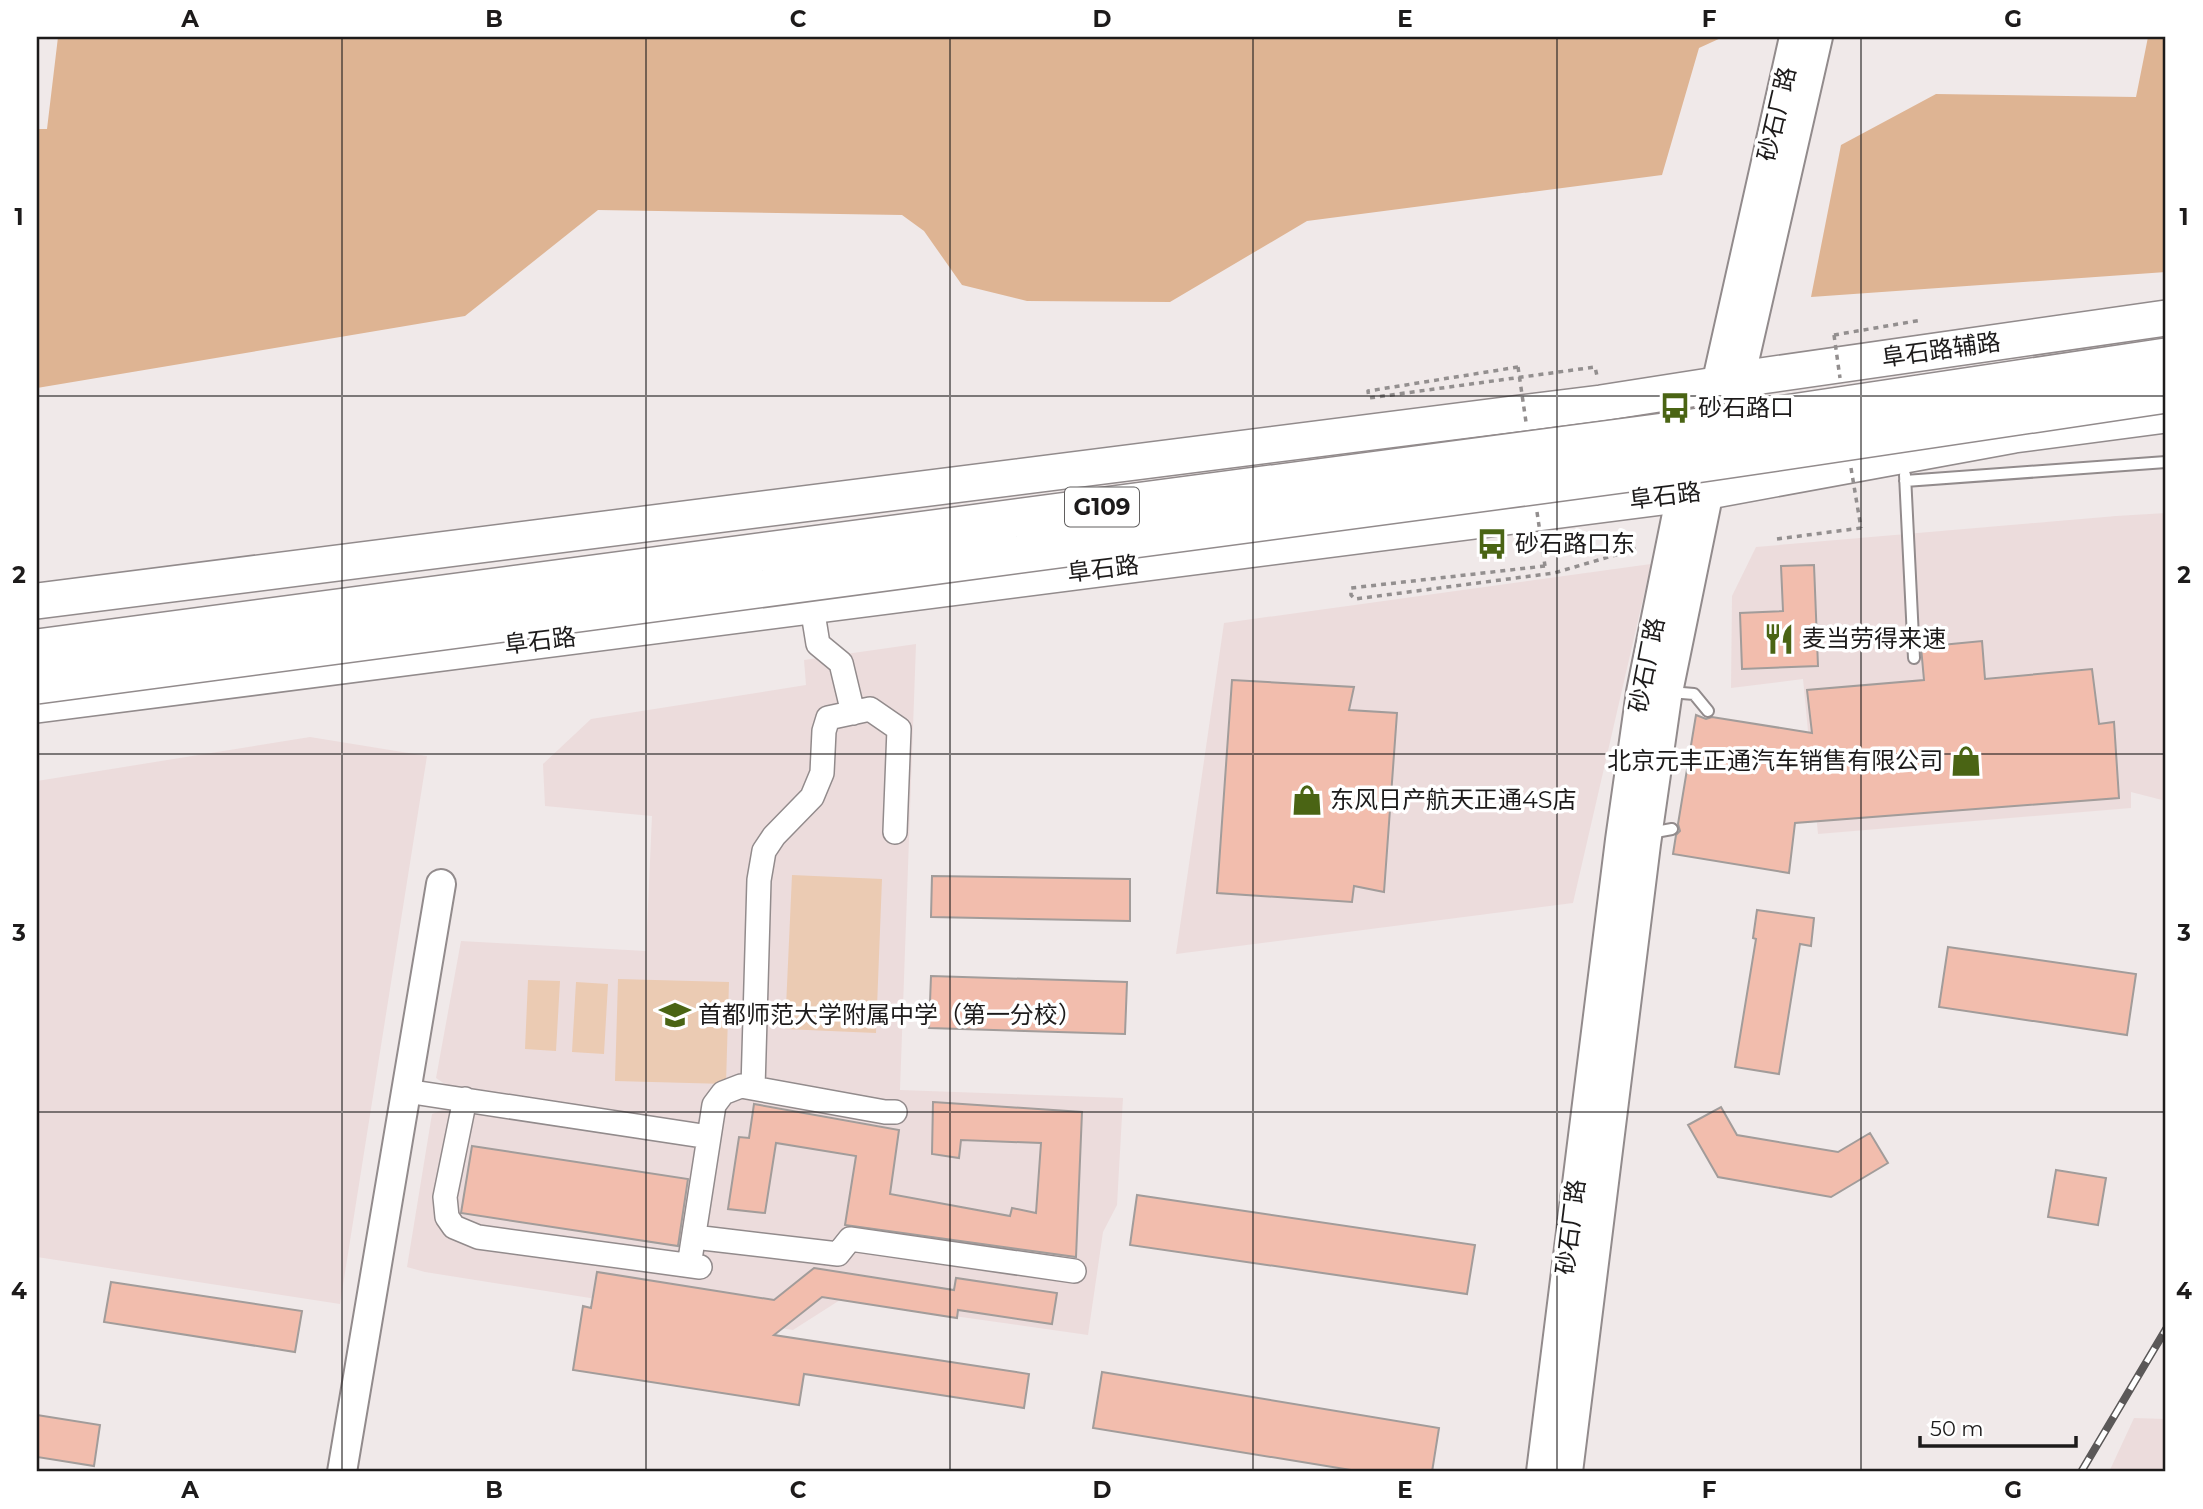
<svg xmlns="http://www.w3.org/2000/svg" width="2203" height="1509" viewBox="0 0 2203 1509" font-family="Montserrat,'Noto Sans SC',sans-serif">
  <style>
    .built { fill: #ecdcdc }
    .green { fill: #ebcbb3 }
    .forest { fill: #deb493 }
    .building { fill: #f2bdad; stroke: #a29c9a; stroke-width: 2 }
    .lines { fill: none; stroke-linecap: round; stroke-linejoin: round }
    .service-casing { stroke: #928b8c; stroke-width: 14 }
    .minor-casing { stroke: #928b8c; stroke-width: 26 }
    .tertiary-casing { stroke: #928b8c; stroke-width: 32 }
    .primary-casing { stroke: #928b8c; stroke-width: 38 }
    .path { stroke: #938f8f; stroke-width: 3.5; stroke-dasharray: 5 5; stroke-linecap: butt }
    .service { stroke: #fff; stroke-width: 10 }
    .minor { stroke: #fff; stroke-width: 23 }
    .tertiary { stroke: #fff; stroke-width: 28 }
    .primary { stroke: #fff; stroke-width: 35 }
    .rail-casing { stroke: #5b5858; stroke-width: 8 }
    .rail { stroke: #fff; stroke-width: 5; stroke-dasharray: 16; stroke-linecap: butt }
    .trunk-bridge-casing { stroke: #928b8c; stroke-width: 40; stroke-linecap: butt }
    .path-bridge { stroke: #938f8f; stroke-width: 3.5; stroke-dasharray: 5 5; stroke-linecap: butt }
    .trunk-bridge { stroke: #fff; stroke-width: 37 }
    .grid { fill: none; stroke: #1d1b1b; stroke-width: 2; stroke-opacity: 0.55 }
    .labels { text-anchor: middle; stroke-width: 7; stroke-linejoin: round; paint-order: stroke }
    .shield { fill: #fff; stroke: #615f5f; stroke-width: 2 }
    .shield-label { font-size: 23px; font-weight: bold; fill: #1d1b1b }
    .street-label { font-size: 24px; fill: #1d1b1b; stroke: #fff }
    .poi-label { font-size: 24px; fill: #1d1b1b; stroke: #fff; text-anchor: start }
    .neatline { fill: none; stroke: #1d1b1b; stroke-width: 2.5 }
    .grid-label { font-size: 23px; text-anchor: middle; font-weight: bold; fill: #1d1b1b }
  </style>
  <rect width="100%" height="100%" fill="#f0e9e9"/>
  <!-- built -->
  <path class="built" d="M2166 513V801L2131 792V808L1818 834 1803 679 1731 688 1732 596 1756 547 2116 516Z
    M1651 564 1573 903 1176 954 1224 623Z
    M916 644 900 1090 1123 1098 1117 1205 1103 1232 1088 1335 840 1300 793 1330 425 1272 407 1267 432 1114 448 1108 451 1088 436 1078 461 941 646 951 652 816 545 806 543 764 591 719 806 685 804 660Z
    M310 737 427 756 340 1304 37 1257V781Z
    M2134 1418 2166 1419V1472H2109Z"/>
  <!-- green -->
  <path class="green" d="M792 875 882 879 876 1033 785 1029Z
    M618 979 729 982 726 1084 615 1081Z
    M528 980 560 981 556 1051 525 1049Z
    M576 982 608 984 604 1054 572 1052Z"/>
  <!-- forest -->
  <path class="forest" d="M58 37H1723L1699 48 1662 175 1307 221 1170 302 1027 301 962 285 924 231 902 215 598 210 465 316 37 388V129H47Z
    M2148 37H2166V272L1811 297 1841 145 1936 94 2136 97Z"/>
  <!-- building -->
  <path class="building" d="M1814 565 1818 666 1742 669 1740 613 1783 611 1781 566Z
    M1982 641 1985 679 2092 669 2099 724 2114 722 2119 798 1795 823 1789 873 1673 854 1676 835 1680 831 1678 824 1696 715 1706 719 1712 717 1812 733 1807 690 1924 680 1921 647Z
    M1232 680 1354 687 1349 710 1397 713 1384 892 1354 886 1352 902 1217 893Z
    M932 876 1130 879V921L931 917Z
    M1757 910 1814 918 1811 946 1800 944 1779 1074 1735 1067 1756 939 1753 938Z
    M1948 947 2136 974 2127 1035 1939 1007Z
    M931 976 1127 982 1125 1034 929 1028Z
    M933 1102 1082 1112 1076 1257 845 1225 856 1156 776 1143 765 1213 728 1209 739 1137 749 1138 754 1104 899 1130 890 1194 1010 1216 1012 1208 1036 1213 1041 1143 961 1140 959 1158 932 1154Z
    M1721 1107 1737 1135 1838 1152 1870 1133 1888 1163 1831 1197 1718 1177 1688 1125Z
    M472 1146 688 1179 678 1246 461 1213Z
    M2056 1170 2106 1178 2098 1225 2048 1217Z
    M1137 1195 1475 1245 1467 1294 1130 1245Z
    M814 1268 954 1290 956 1278 1057 1293 1052 1324 958 1310 957 1318 822 1297 774 1335 1029 1374 1024 1408 804 1374 799 1405 573 1370 583 1306 591 1308 597 1272 774 1300Z
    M111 1282 302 1311 295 1352 104 1322Z
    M1102 1372 1439 1428 1432 1472H1363L1093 1428Z
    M37 1415 100 1425 94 1466 37 1457Z"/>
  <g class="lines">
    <defs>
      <path id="service" d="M1905 475 1914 658
        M1905 481 2166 462
        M1670 692 1694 694 1708 711
        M1650 833 1672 829"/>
      <path id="minor" d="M812 607 818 644 841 663 853 713
        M753 1088 759 880 764 851 774 836 812 797 822 773 824 731 828 718 870 709 899 729 895 832
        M406 1091 709 1137
        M465 1099 445 1197 447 1217 454 1227 478 1237 700 1267
        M694 1237 838 1254 850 1239 1074 1271
        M691 1253 714 1105 723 1093 741 1086 885 1112H895"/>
      <path id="tertiary" d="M342 1472 441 884
        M1541 1472 1620 840 1641 692 1681 494 1716 385 1794 37
        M1568 1472 1646 844 1667 697 1709 491 1740 379 1818 37"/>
      <path id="primary" d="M37 601 1601 403 1716 385 1740 379 2166 318
        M37 705 1709 491 2014 435 2166 415"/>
    </defs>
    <!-- service casing -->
    <use href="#service" class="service-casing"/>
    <!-- minor casing -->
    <use href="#minor" class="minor-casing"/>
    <!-- tertiary casing -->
    <use href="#tertiary" class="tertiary-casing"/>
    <!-- primary casing -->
    <use href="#primary" class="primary-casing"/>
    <!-- path -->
    <path class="path" d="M1834 335 1922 320
      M1518 367 1368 391 1369 398 1595 367 1597 376
      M1777 539 1861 528
      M1545 566 1351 588V595L1355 599 1554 573 1636 549"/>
    <!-- service -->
    <use href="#service" class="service"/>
    <!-- minor -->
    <use href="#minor" class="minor"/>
    <!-- tertiary -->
    <use href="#tertiary" class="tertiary"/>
    <!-- primary -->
    <use href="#primary" class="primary"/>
    <defs>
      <path id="rail" d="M2081 1472 2166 1329"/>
    </defs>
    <!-- rail casing -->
    <use href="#rail" class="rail-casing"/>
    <!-- rail -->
    <use href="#rail" class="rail"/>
    <defs>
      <path id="trunk-bridge" d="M37 648 1679 430 2166 357
        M37 685 1689 465 2166 394"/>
    </defs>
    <!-- trunk-bridge casing -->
    <use href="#trunk-bridge" class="trunk-bridge-casing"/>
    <!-- path-bridge -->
    <path class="path-bridge" d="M1834 335 1840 378
      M1518 367 1526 422
      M1851 468 1861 528
      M1537 512 1545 566"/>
    <!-- trunk-bridge -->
    <use href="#trunk-bridge" class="trunk-bridge"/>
  </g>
  <!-- grid -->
  <path class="grid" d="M342 37V1472M646 37V1472M950 37V1472M1253 37V1472M1557 37V1472M1861 37V1472M37 396H2166M37 754H2166M37 1112H2166"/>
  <!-- icons -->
  <defs>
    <symbol id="bus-bare" viewBox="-9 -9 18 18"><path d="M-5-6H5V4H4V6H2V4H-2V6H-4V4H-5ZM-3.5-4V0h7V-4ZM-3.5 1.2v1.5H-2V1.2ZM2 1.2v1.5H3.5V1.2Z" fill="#4a6414" stroke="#fff" stroke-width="2.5" paint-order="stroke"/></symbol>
    <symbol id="restaurant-bare" viewBox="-9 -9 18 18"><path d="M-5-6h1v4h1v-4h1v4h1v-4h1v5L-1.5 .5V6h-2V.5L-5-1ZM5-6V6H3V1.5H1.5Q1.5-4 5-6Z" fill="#4a6414" stroke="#fff" stroke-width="2.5" paint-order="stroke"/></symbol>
    <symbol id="shop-bare" viewBox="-9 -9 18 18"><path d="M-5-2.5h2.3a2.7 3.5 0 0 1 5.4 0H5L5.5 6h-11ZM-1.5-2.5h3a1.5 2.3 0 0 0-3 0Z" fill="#4a6414" stroke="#fff" stroke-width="2.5" paint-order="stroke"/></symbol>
    <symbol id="school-bare" viewBox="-9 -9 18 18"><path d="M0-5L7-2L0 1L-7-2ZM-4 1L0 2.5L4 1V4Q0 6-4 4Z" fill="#4a6414" stroke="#fff" stroke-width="2.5" paint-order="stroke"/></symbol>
  </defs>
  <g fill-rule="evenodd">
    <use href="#bus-bare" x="1653" y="386" width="44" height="44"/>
    <use href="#bus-bare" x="1470" y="522" width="44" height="44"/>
    <use href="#restaurant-bare" x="1757" y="617" width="44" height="44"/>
    <use href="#shop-bare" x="1944" y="739" width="44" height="44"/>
    <use href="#shop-bare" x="1285" y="778" width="44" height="44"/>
    <use href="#school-bare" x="653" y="993" width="44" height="44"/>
  </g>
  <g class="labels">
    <!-- shield labels -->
    <rect class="shield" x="1065" y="487.5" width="74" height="39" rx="5"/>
    <g class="shield-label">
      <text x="1102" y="515">G109</text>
    </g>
    <!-- street labels -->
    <g class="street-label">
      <text transform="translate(1777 114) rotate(-77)" y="8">砂石厂路</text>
      <text transform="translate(1941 350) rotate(-8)" y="8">阜石路辅路</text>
      <text transform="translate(1665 496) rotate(-7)" y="8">阜石路</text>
      <text transform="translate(1103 569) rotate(-7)" y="8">阜石路</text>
      <text transform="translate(540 641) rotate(-7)" y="8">阜石路</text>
      <text transform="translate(1647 665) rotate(-79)" y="8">砂石厂路</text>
      <text transform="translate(1571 1227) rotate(-83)" y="8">砂石厂路</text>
    </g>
    <!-- poi labels -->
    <g class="poi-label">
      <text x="1698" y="416">砂石路口</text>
      <text x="1515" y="552">砂石路口东</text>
      <text x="1802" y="647">麦当劳得来速</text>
      <text x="1943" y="769" text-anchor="end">北京元丰正通汽车销售有限公司</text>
      <text x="1330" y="808">东风日产航天正通4S店</text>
      <text x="698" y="1023">首都师范大学附属中学（第一分校）</text>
    </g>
  </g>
  <!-- border -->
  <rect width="2203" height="1509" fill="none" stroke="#ffffff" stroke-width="77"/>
  <!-- scale -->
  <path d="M1920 1436v10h156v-10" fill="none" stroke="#1d1b1b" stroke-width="3.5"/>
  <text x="1930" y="1436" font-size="21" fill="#1d1b1b" stroke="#ffffff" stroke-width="5" paint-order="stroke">50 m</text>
  <rect x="38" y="38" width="2126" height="1432" class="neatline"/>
  <g class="grid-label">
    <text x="190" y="27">A</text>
    <text x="494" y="27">B</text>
    <text x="798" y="27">C</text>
    <text x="1102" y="27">D</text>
    <text x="1405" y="27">E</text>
    <text x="1709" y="27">F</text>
    <text x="2013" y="27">G</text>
    <text x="19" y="225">1</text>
    <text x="2184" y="225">1</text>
    <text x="19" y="583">2</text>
    <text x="2184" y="583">2</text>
    <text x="19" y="941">3</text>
    <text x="2184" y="941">3</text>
    <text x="19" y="1299">4</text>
    <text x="2184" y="1299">4</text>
    <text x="190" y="1498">A</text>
    <text x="494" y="1498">B</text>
    <text x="798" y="1498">C</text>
    <text x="1102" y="1498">D</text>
    <text x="1405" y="1498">E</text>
    <text x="1709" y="1498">F</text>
    <text x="2013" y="1498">G</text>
  </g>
</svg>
